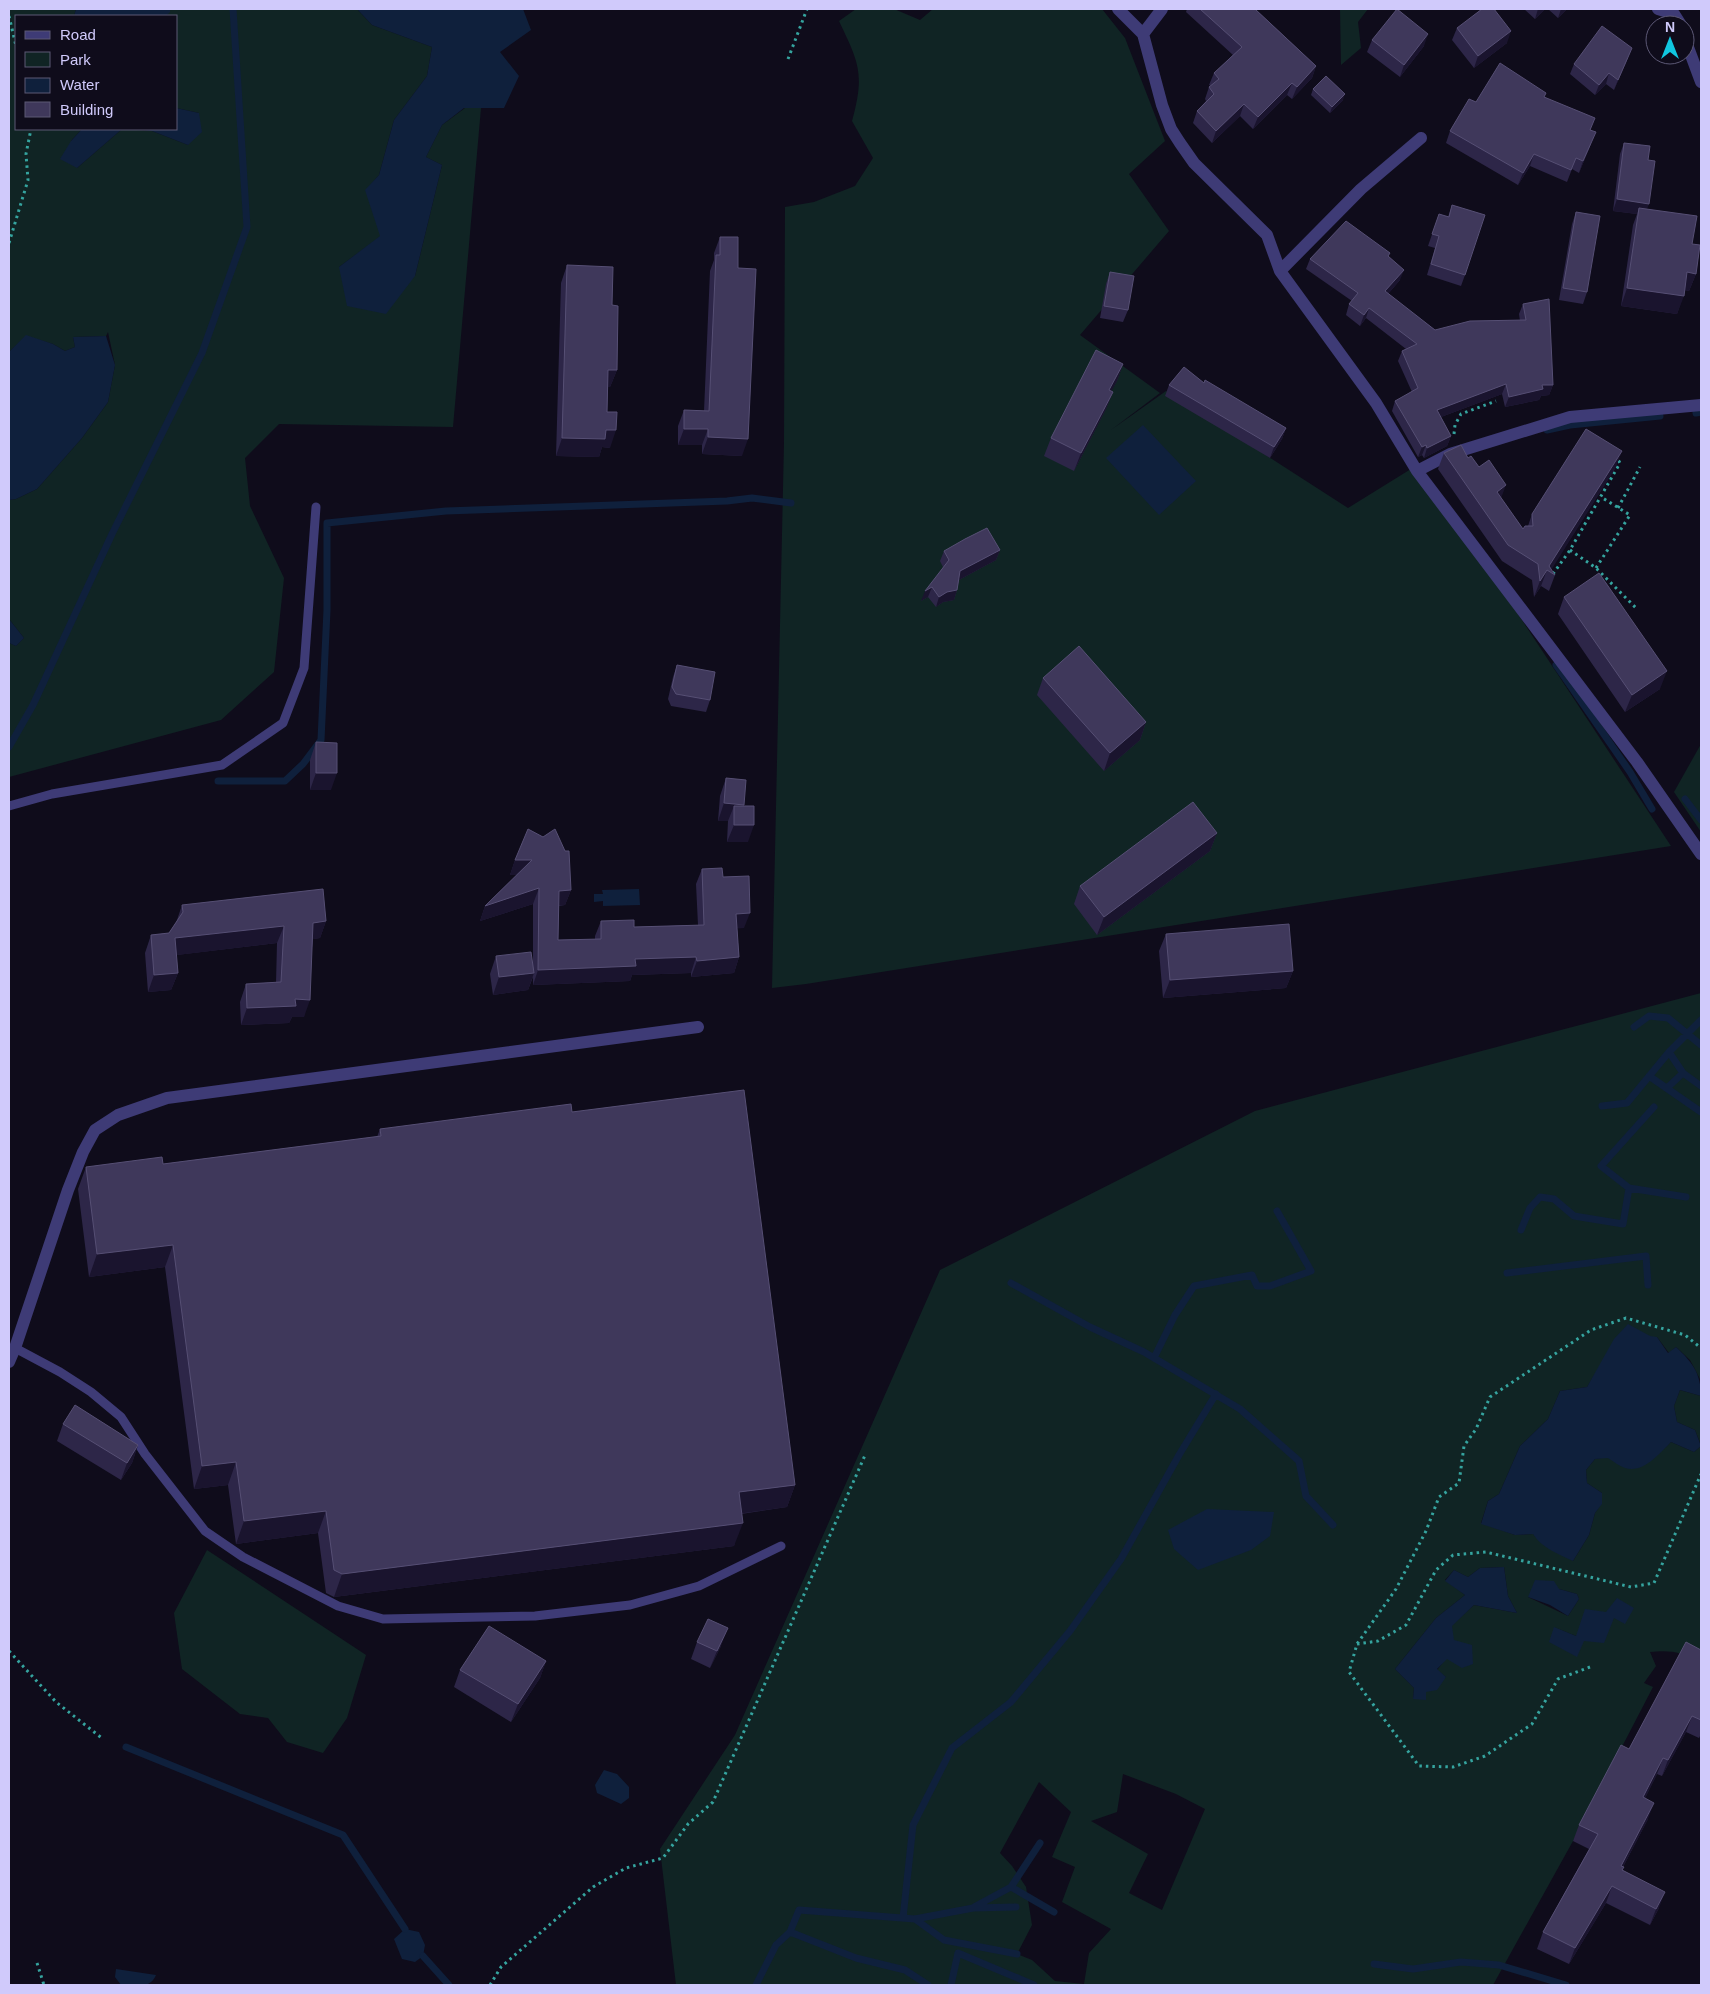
<svg xmlns="http://www.w3.org/2000/svg" width="1710" height="1994" viewBox="0 0 1710 1994" font-family="Arial,sans-serif">
  <style>
    .green { fill: #102424; fill-rule: evenodd }
    .water { fill: #0f203c }
    .lines { fill: none; stroke-linecap: round; stroke-linejoin: round }
    .stream { stroke: #0f203c; stroke-width: 7 }
    .path { stroke: #35a49f; stroke-width: 3; stroke-dasharray: 2.5 4; stroke-linecap: butt }
    .service { stroke: #3e3b76; stroke-width: 9 }
    .minor { stroke: #3e3b76; stroke-width: 12 }
    .wall { fill: #2d2648 }
    .shaded-wall { fill: #1a142e }
    .building { fill: #3f385b; stroke: #564f74 }
  </style>
  <rect width="100%" height="100%" fill="#0f0c1b"/>
  <!-- green -->
  <path class="green" d="M9 9H76L74 16H16V129H82L71 141 77 168 122 129 152 131 188 145 199 113 176 108V16H166L170 9H357L372 25 432 47 427 76 394 120 379 175 366 190 381 236 339 267 415 276 442 165 426 157 442 125 465 108H481L453 427 279 424 245 458 250 506 284 578 274 672 221 720 9 777V643L16 646 24 638 9 619V500L16 499 37 489 82 438 108 402 115 365 108 332 106 336 73 337 75 347 65 351 53 344 26 336 9 352Z
    M856 9H894L920 20 933 9H1102L1125 38 1165 141 1129 174 1169 231 1080 335 1160 393 1111 430 1166 391 1348 508 1419 464 1671 846 806 984 772 988 784 443 785 207 814 202 855 186 873 158 852 121C865 74 859 63 839 21Z
    M1340 9H1368L1358 22 1361 48 1341 65Z
    M1701 744V832L1674 792Z
    M1701 993V1381L1690 1360 1676 1347 1669 1353 1657 1337 1601 1364 1587 1387 1560 1391 1548 1419 1520 1446 1499 1494 1488 1501 1481 1523 1515 1535 1533 1534 1573 1561 1589 1535 1595 1513 1602 1503V1493L1587 1483 1586 1470 1595 1459 1608 1457 1626 1468 1650 1461 1671 1442 1694 1452 1701 1446V1663C1682 1652 1672 1650 1650 1652L1656 1666 1644 1683 1653 1687 1573 1841 1493 1985H676L660 1849 735 1735 940 1270 1255 1111ZM1504 1567 1508 1596 1517 1613 1474 1605 1451 1626C1454 1645 1449 1656 1437 1670L1446 1677 1413 1699 1414 1688 1395 1669 1436 1618 1465 1595 1445 1580 1454 1570 1468 1577 1480 1568ZM1559 1589 1577 1594 1579 1599 1568 1616 1528 1597ZM1634 1608 1614 1617 1584 1640 1554 1627 1576 1636 1606 1612ZM1123 1774 1176 1794 1205 1809 1162 1910 1129 1893 1148 1854 1091 1821 1117 1812ZM1039 1782 1071 1812 1052 1857 1075 1867 1062 1902 1111 1929 1089 1953 1084 1984 1055 1981 1032 1960 1017 1954 1032 1925 1026 1887 1012 1866 1000 1853Z
    M1680 1390 1701 1396V1445L1695 1430 1677 1422 1674 1406Z
    M207 1550 366 1655 347 1718 323 1753 287 1742 268 1718 240 1714 182 1669 174 1613Z"/>
  <!-- water -->
  <path class="water" d="M76 9H170V12L166 16H74Z
    M357 9H523L531 30 500 52 519 76 504 108H464L442 125 426 157 442 165 415 276 386 314 347 306 339 267 380 236 365 190 379 175 394 120 427 76 432 47 372 25Z
    M176 108 199 113 202 132 188 145 152 131 135 129H176Z
    M82 129H122L77 168 60 159 71 141Z
    M26 335 53 344 65 351 75 347 73 337 106 336 115 365 108 402 82 438 37 489 16 499 9 500V352Z
    M1143 425 1196 481 1159 515 1106 458Z
    M9 619 24 638 16 646 9 643Z
    M639 889 640 905 603 906V901L594 902V894H603L602 890Z
    M1628 1324 1650 1336 1657 1337 1668 1353 1676 1347C1692 1362 1701 1373 1701 1396L1680 1390 1674 1406 1677 1422 1695 1430 1701 1446 1694 1452 1671 1442C1660 1453 1643 1474 1625 1468 1619 1466 1613 1461 1608 1458L1595 1459 1586 1470 1587 1483 1602 1493V1504L1595 1513 1589 1535 1573 1561C1558 1554 1542 1548 1533 1534L1515 1535 1481 1524 1488 1501 1499 1494 1520 1446 1548 1419 1560 1391 1587 1387 1614 1339Z
    M1207 1509 1274 1512 1270 1536 1251 1550 1198 1570 1174 1549 1168 1530Z
    M1504 1567 1508 1596 1517 1613 1474 1605 1452 1626 1454 1640 1472 1645 1473 1664 1462 1668 1447 1659 1437 1669 1446 1677 1437 1690 1426 1692V1700L1413 1699 1414 1688 1395 1669 1436 1618 1465 1595 1445 1581 1454 1570 1468 1577 1480 1568Z
    M1535 1580 1554 1581 1559 1589 1577 1594 1579 1599 1568 1616 1550 1605 1528 1597Z
    M1617 1598 1634 1608 1625 1624 1614 1618 1604 1643 1584 1641 1577 1657 1549 1642 1554 1627 1576 1636 1585 1609 1606 1612Z
    M604 1770 617 1774 629 1787V1798L621 1804 597 1793 595 1785Z
    M405 1929 419 1932 425 1945 423 1956 415 1962 402 1959 394 1939Z
    M116 1969 156 1975C150 1990 135 1985 121 1985L115 1977Z"/>
  <g class="lines">
    <!-- stream -->
    <path class="stream" d="M1696 413 1701 412
      M1547 430 1570 425 1660 416
      M1556 665 1630 772 1652 809
      M9 747 33 705 112 534 202 353 247 227 233 9
      M218 781H285L303 764 321 740 327 610V523L446 511 727 501 752 498 791 503
      M1685 799 1701 820
      M1634 1027 1649 1016 1668 1018 1701 1045
      M1669 1052 1683 1073 1701 1086
      M1649 1076 1701 1112
      M1668 1087 1683 1073
      M1602 1106 1627 1103 1669 1052 1701 1020
      M1654 1107 1601 1166 1629 1188 1686 1197
      M1521 1230 1530 1208 1540 1197 1554 1199 1574 1216 1623 1224 1629 1188
      M1507 1273 1646 1256 1648 1285
      M1011 1283 1090 1327 1144 1352 1240 1409 1299 1461 1306 1496 1333 1525
      M1154 1358 1175 1315 1194 1286 1252 1275 1257 1286H1270L1311 1271 1277 1211
      M126 1747 343 1835 405 1929
      M1011 1887 1054 1912
      M974 1907 1011 1887 1040 1843
      M903 1918 913 1825 952 1748 1011 1702 1070 1631 1121 1559 1179 1455 1216 1394
      M915 1919 944 1940 1017 1954
      M790 1932 856 1958 905 1970 928 1985
      M423 1956 449 1985
      M1374 1964 1413 1969 1461 1962 1499 1965 1566 1985
      M756 1985 776 1945 790 1932 799 1910 915 1919 973 1908 1016 1907
      M951 1985 958 1953 1034 1985"/>
    <!-- path -->
    <path class="path" d="M9 16 16 46
      M788 59 807 9
      M9 243 28 180 26 154 31 129
      M1454 434 1455 425 1461 414 1496 401
      M1618 508 1640 467
      M1570 550 1596 568 1637 609
      M1596 568 1630 515 1601 497
      M1553 574 1570 550 1620 463 1617 458
      M1357 1644 1378 1641 1406 1625 1436 1570 1453 1555 1486 1552 1631 1587 1654 1583 1701 1474
      M9 1651 56 1702 103 1739
      M1590 1667 1558 1679 1532 1724 1485 1756 1453 1767 1419 1766 1349 1672 1357 1644 1396 1589 1426 1531 1439 1497 1459 1483 1464 1446 1476 1429 1490 1397 1591 1330 1626 1318 1685 1335 1701 1348
      M37 1963 44 1985
      M490 1985 501 1967 593 1887 626 1868 663 1858 688 1824 713 1802 866 1453"/>
    <!-- service -->
    <path class="service" d="M9 806 52 794 222 765 283 723 304 668 316 507
      M15 1348 60 1372 91 1392 121 1417 145 1454 205 1531 243 1557 338 1606 383 1619 535 1616 630 1605 699 1586 781 1546"/>
    <!-- minor -->
    <path class="minor" d="M1118 9 1143 34 1162 105 1171 129 1180 143 1194 163 1267 235 1280 271 1376 403 1417 471 1637 762 1701 854
      M1658 9 1674 14 1681 25
      M1143 34 1162 9
      M1685 39 1701 82
      M1280 271 1361 189 1421 138
      M1417 471 1450 454 1570 417 1701 405
      M9 1362 15 1348 68 1190 83 1152 95 1130 118 1115 167 1098 698 1027"/>
  </g>
  <!-- wall -->
  <path class="wall" d="M1187 9H1255L1316 66 1312 78 1292 99 1287 95 1253 129 1240 116 1212 143 1193 123 1197 111 1206 101 1205 99 1209 87 1211 86 1209 85 1214 73 1233 55 1186 12Z
    M1524 9H1545L1535 19Z
    M1548 9H1567L1558 18Z
    M1457 28 1507 43 1474 68 1452 40Z
    M1372 40 1424 46 1400 77 1367 52Z
    M1628 58 1614 90 1606 84 1595 95 1570 74 1574 64Z
    M1313 89 1343 100 1330 113 1311 95Z
    M1545 97 1591 130V144L1579 173 1572 169 1567 182 1530 166 1518 185 1446 143 1450 131 1476 102Z
    M1624 143 1648 160 1647 209 1692 244 1696 274 1689 291 1685 290 1677 314 1621 306 1633 225 1637 214 1613 211 1620 154Z
    M1452 205 1465 275 1461 286 1427 275 1435 248 1428 246 1439 214 1448 217Z
    M1576 212 1587 292 1583 304 1559 300 1572 224Z
    M720 237 738 268 742 456 702 454V445H678V426L684 410 704 411 710 271 714 260V253Z
    M1389 257 1400 280 1388 294 1435 330 1520 321 1519 314 1523 304 1553 385 1549 395 1541 396 1539 400 1505 407 1502 394 1441 417 1451 436 1447 446 1424 458 1422 455 1418 457 1392 411 1395 401 1412 392 1398 361 1402 351 1406 349 1366 318 1360 326 1346 315 1349 304 1352 301 1306 269 1310 259Z
    M567 265 612 305 617 370 610 387H608L607 412 610 448 602 447 599 457 556 456 561 283Z
    M1110 272 1128 310 1123 322 1100 318 1106 284Z
    M1123 364 1117 381 1111 391 1113 392 1106 409 1074 471 1044 456 1051 438Z
    M1204 383 1286 428 1282 439 1270 458 1165 396 1169 385Z
    M1444 453 1468 458 1501 498 1523 529 1528 526 1532 514 1616 467 1551 569 1555 575 1549 591 1541 586 1534 597 1532 580 1502 561 1438 469Z
    M1000 550 996 560 959 580 957 590 954 600 943 602 936 607 928 597 921 601 943 567 940 561 944 551Z
    M1564 597 1660 689 1625 712 1558 614Z
    M677 665 710 700 706 712 671 706 668 699 673 677Z
    M1043 678 1146 722 1140 740 1104 771 1037 695Z
    M316 742 331 790H310V760Z
    M726 778 744 805 748 842H727L728 821H718L720 796Z
    M1217 833 1210 851 1097 935 1074 904 1080 886Z
    M515 860 571 890 565 905 559 906 558 940 595 939V936L601 921 634 927 698 925 696 884 702 869 723 877 744 928H737L739 957 734 973 691 977V973L632 975 630 981 533 985V977L528 990 493 995 490 974 496 956 533 962V904L480 921 485 906 517 875H510Z
    M182 905 326 921 320 938 313 939 304 1017H292L289 1023 241 1025 240 1002 246 984 276 983 277 943 176 955 178 973 171 990 148 992 145 953 151 935 169 933 176 923Z
    M1166 934 1293 971 1286 988 1163 998 1159 951Z
    M572 1112 795 1485 787 1507 741 1514 734 1546 334 1597 326 1593 318 1533 236 1544 228 1485 194 1489 165 1267 89 1277 78 1189 86 1167 163 1164 377 1137 380 1129Z
    M63 1424 138 1445 132 1463 121 1480 57 1441Z
    M697 1642 721 1646 710 1668 691 1659Z
    M1701 1650V1734L1699 1738 1686 1732 1662 1776 1657 1774 1645 1798 1648 1819 1623 1867V1870L1659 1908 1650 1925 1606 1903 1569 1964 1537 1949 1543 1932 1589 1849 1573 1841 1579 1825 1629 1749Z
    M546 1661 540 1678 511 1722 454 1687 460 1670Z"/>
  <!-- shaded-wall -->
  <path class="shaded-wall" d="M1538 9H1545L1535 19Z
    M1561 9H1567L1558 18Z
    M1511 31 1507 43 1474 68 1478 56Z
    M1428 34 1424 46 1400 77 1404 65Z
    M1632 48 1628 58 1614 90 1618 80Z
    M1316 66 1312 78 1292 99 1297 87Z
    M1609 73 1606 84 1595 95 1599 85Z
    M1292 83 1287 95 1253 129 1258 117Z
    M1345 94 1343 100 1330 113 1332 107Z
    M1244 104 1240 116 1212 143 1216 131Z
    M1596 132 1591 144 1579 173 1583 161Z
    M1534 154 1530 166 1518 185 1523 173Z
    M1617 199 1649 204 1645 215 1639 208 1637 214 1613 211Z
    M1404 270 1400 280 1381 302 1385 291Z
    M1687 272 1696 274 1689 291 1681 290Z
    M1627 288 1684 296 1677 314 1621 306Z
    M1369 308 1366 318 1360 326 1364 315Z
    M1123 364 1117 381 1103 407 1109 390Z
    M608 370H617L610 387H602Z
    M1506 384 1502 394 1433 420 1437 410Z
    M1542 385H1553L1549 395 1541 396 1539 400 1505 407 1509 397Z
    M1113 392 1106 409 1074 471 1081 453Z
    M1286 428 1282 439 1270 458 1274 447Z
    M684 429H708L702 445H678Z
    M606 430H616L610 448 602 447 599 457 556 456 562 438Z
    M1451 436 1447 446 1424 458 1427 448Z
    M708 437 748 439 742 456 702 454Z
    M1426 445 1422 455 1418 457 1422 447Z
    M1622 451 1616 467 1550 572 1549 566Z
    M1506 485 1500 501 1497 492Z
    M1000 550 996 560 957 581 960 571Z
    M1547 570 1541 586 1534 597 1540 581Z
    M932 587 928 597 921 601 925 591Z
    M957 590 954 600 943 602 936 607 939 597 947 592Z
    M1667 671 1660 689 1625 712 1632 695Z
    M1146 722 1140 740 1104 771 1110 753Z
    M316 773H337L331 790H310Z
    M724 803 744 805 738 822 734 806 728 821H718Z
    M734 825H754L748 842H727Z
    M1217 833 1210 851 1097 935 1104 917Z
    M515 860H532L527 875H510Z
    M539 888 533 904 480 921 485 906Z
    M571 890 565 905 554 906 559 891Z
    M750 913 744 928 730 929 736 914Z
    M326 921 320 938 307 940 313 923Z
    M284 926 277 943 169 956 175 938Z
    M696 957 691 973 632 975 630 981 533 985 538 970 635 959Z
    M739 957 734 973 691 977 697 961Z
    M1293 971 1286 988 1163 998 1170 980Z
    M178 973 171 990 148 992 154 975Z
    M534 973 528 990 493 995 499 977Z
    M295 999 310 1000 304 1017H292L289 1023 241 1025 247 1008Z
    M173 1245 165 1267 89 1277 97 1254Z
    M138 1445 132 1463 121 1480 127 1463Z
    M236 1462 228 1485 194 1489 202 1466Z
    M795 1485 787 1507 730 1515 739 1492Z
    M326 1511 318 1533 236 1544 244 1521Z
    M743 1523 734 1546 334 1597 342 1574Z
    M728 1628 721 1646 710 1668 717 1651Z
    M546 1661 540 1678 511 1722 518 1704Z
    M1692 1716 1686 1732 1662 1776 1668 1760Z
    M1663 1758 1657 1774 1637 1814 1643 1797Z
    M1654 1803 1648 1819 1615 1882 1621 1866Z
    M1612 1886 1606 1903 1569 1964 1575 1948Z
    M1665 1892 1659 1908 1650 1925 1656 1909Z"/>
  <!-- building -->
  <path class="building" d="M1200 9H1255L1316 66 1297 87 1292 83 1258 117 1244 104 1216 131 1197 111 1214 94 1209 87 1219 79 1214 73 1242 47Z
    M1397 9 1428 34 1404 65 1372 40Z
    M1482 9H1494L1511 31 1478 56 1457 28Z
    M1602 26 1632 48 1618 80 1609 73 1599 85 1574 64Z
    M1500 63 1546 93 1544 97 1595 118 1590 130 1596 132 1583 161 1576 158 1571 170 1534 154 1523 173 1450 131 1469 99 1476 102Z
    M1326 76 1345 94 1332 107 1313 89Z
    M1624 143 1650 146 1648 160 1655 161 1649 204 1617 199Z
    M1452 205 1485 215 1465 275 1431 264 1439 236 1432 234 1439 214 1449 217Z
    M1639 208 1697 216 1692 244 1700 245 1696 274 1687 272 1684 296 1627 288Z
    M1576 212 1600 216 1587 292 1563 288Z
    M1346 221 1390 253 1388 256 1404 270 1385 291 1435 330 1470 321 1526 320 1523 304 1549 299 1553 385H1542L1543 389 1509 397 1506 384 1437 410 1451 436 1427 448 1426 445 1422 447 1395 401 1418 388 1402 351 1417 344 1369 308 1364 315 1349 304 1358 293 1310 259Z
    M720 237H738V268L756 269 748 439 708 437V429H684V410L709 411 716 255H720Z
    M567 265 613 267 612 305 618 306 617 370H608L607 412H617L616 430H606L605 439 562 438Z
    M1110 272 1134 276 1128 310 1104 306Z
    M1096 350 1123 364 1109 390 1113 392 1081 453 1051 438Z
    M1184 367 1204 383 1205 380 1286 428 1274 447 1169 385Z
    M1586 429 1622 451 1549 566 1555 575 1547 570 1540 581 1538 564 1508 545 1444 453 1461 445 1468 458 1471 456 1479 467 1489 460 1506 485 1497 492 1523 529 1525 526H1533L1532 514Z
    M987 528 1000 550 960 571 957 590 947 592 939 597 932 587 925 591 949 560 944 551 965 539Z
    M1599 573 1667 671 1632 695 1564 597Z
    M1079 646 1146 722 1110 753 1043 678Z
    M677 665 715 672 710 700 676 694 672 687Z
    M316 742 337 743V773H316Z
    M726 778 746 780 744 805 724 803Z
    M1193 802 1217 833 1104 917 1080 886Z
    M734 806H754V825H734Z
    M528 829 543 837 555 829 565 851H569L571 890 559 891 558 940 601 939V921L634 920V927L704 925 702 869 722 868 723 877 749 876 750 913 736 914 739 957 697 961 696 957 635 959 636 966 538 970 539 888 485 906 532 860H515Z
    M323 889 326 921 313 923 310 1000 295 999 296 1006 247 1008 246 984 281 982 284 926 175 938 178 973 154 975 151 935 169 933 183 912 182 905Z
    M1289 924 1293 971 1170 980 1166 934Z
    M531 952 534 973 499 977 496 956Z
    M744 1090 795 1485 739 1492 743 1523 342 1574 334 1570 326 1511 244 1521 236 1462 202 1466 173 1245 97 1254 86 1167 162 1157 163 1164 381 1136 380 1129 571 1104 572 1112Z
    M75 1405 138 1445 127 1463 63 1424Z
    M708 1619 728 1628 717 1651 697 1642Z
    M489 1626 546 1661 518 1704 460 1670Z
    M1686 1642 1701 1650V1720L1692 1716 1668 1760 1663 1758 1643 1797 1654 1803 1621 1866 1624 1867 1622 1870 1665 1892 1656 1909 1612 1886 1575 1948 1543 1932 1598 1834 1579 1825 1621 1745 1629 1749Z"/>
  <!-- border -->
  <rect width="1710" height="1994" fill="none" stroke="#d0cafb" stroke-width="20"/>
  <!-- legend -->
  <rect x="15" y="15" width="162" height="115" fill="#0f0c1b" stroke="#5c5875"/>
  <rect x="25" y="31" width="25" height="8" fill="#3e3b76" stroke="#5c5875"/>
  <text x="60" y="40" font-size="15" fill="#d0cafb">Road</text>
  <rect x="25" y="52" width="25" height="15" fill="#102424" stroke="#5c5875"/>
  <text x="60" y="65" font-size="15" fill="#d0cafb">Park</text>
  <rect x="25" y="78" width="25" height="15" fill="#0f203c" stroke="#5c5875"/>
  <text x="60" y="90" font-size="15" fill="#d0cafb">Water</text>
  <rect x="25" y="102" width="25" height="15" fill="#3f385b" stroke="#5c5875"/>
  <text x="60" y="115" font-size="15" fill="#d0cafb">Building</text>
  <!-- north arrow -->
  <g transform="translate(1670 40)"><circle r="24" fill="#0f0c1b" stroke="#5c5875"/>
  <path d="M0-4L9 19L0 12L-9 19Z" fill="#11c7e0"/>
  <text y="-8" font-size="14" font-weight="bold" text-anchor="middle" fill="#d0cafb">N</text>
  </g>
</svg>
